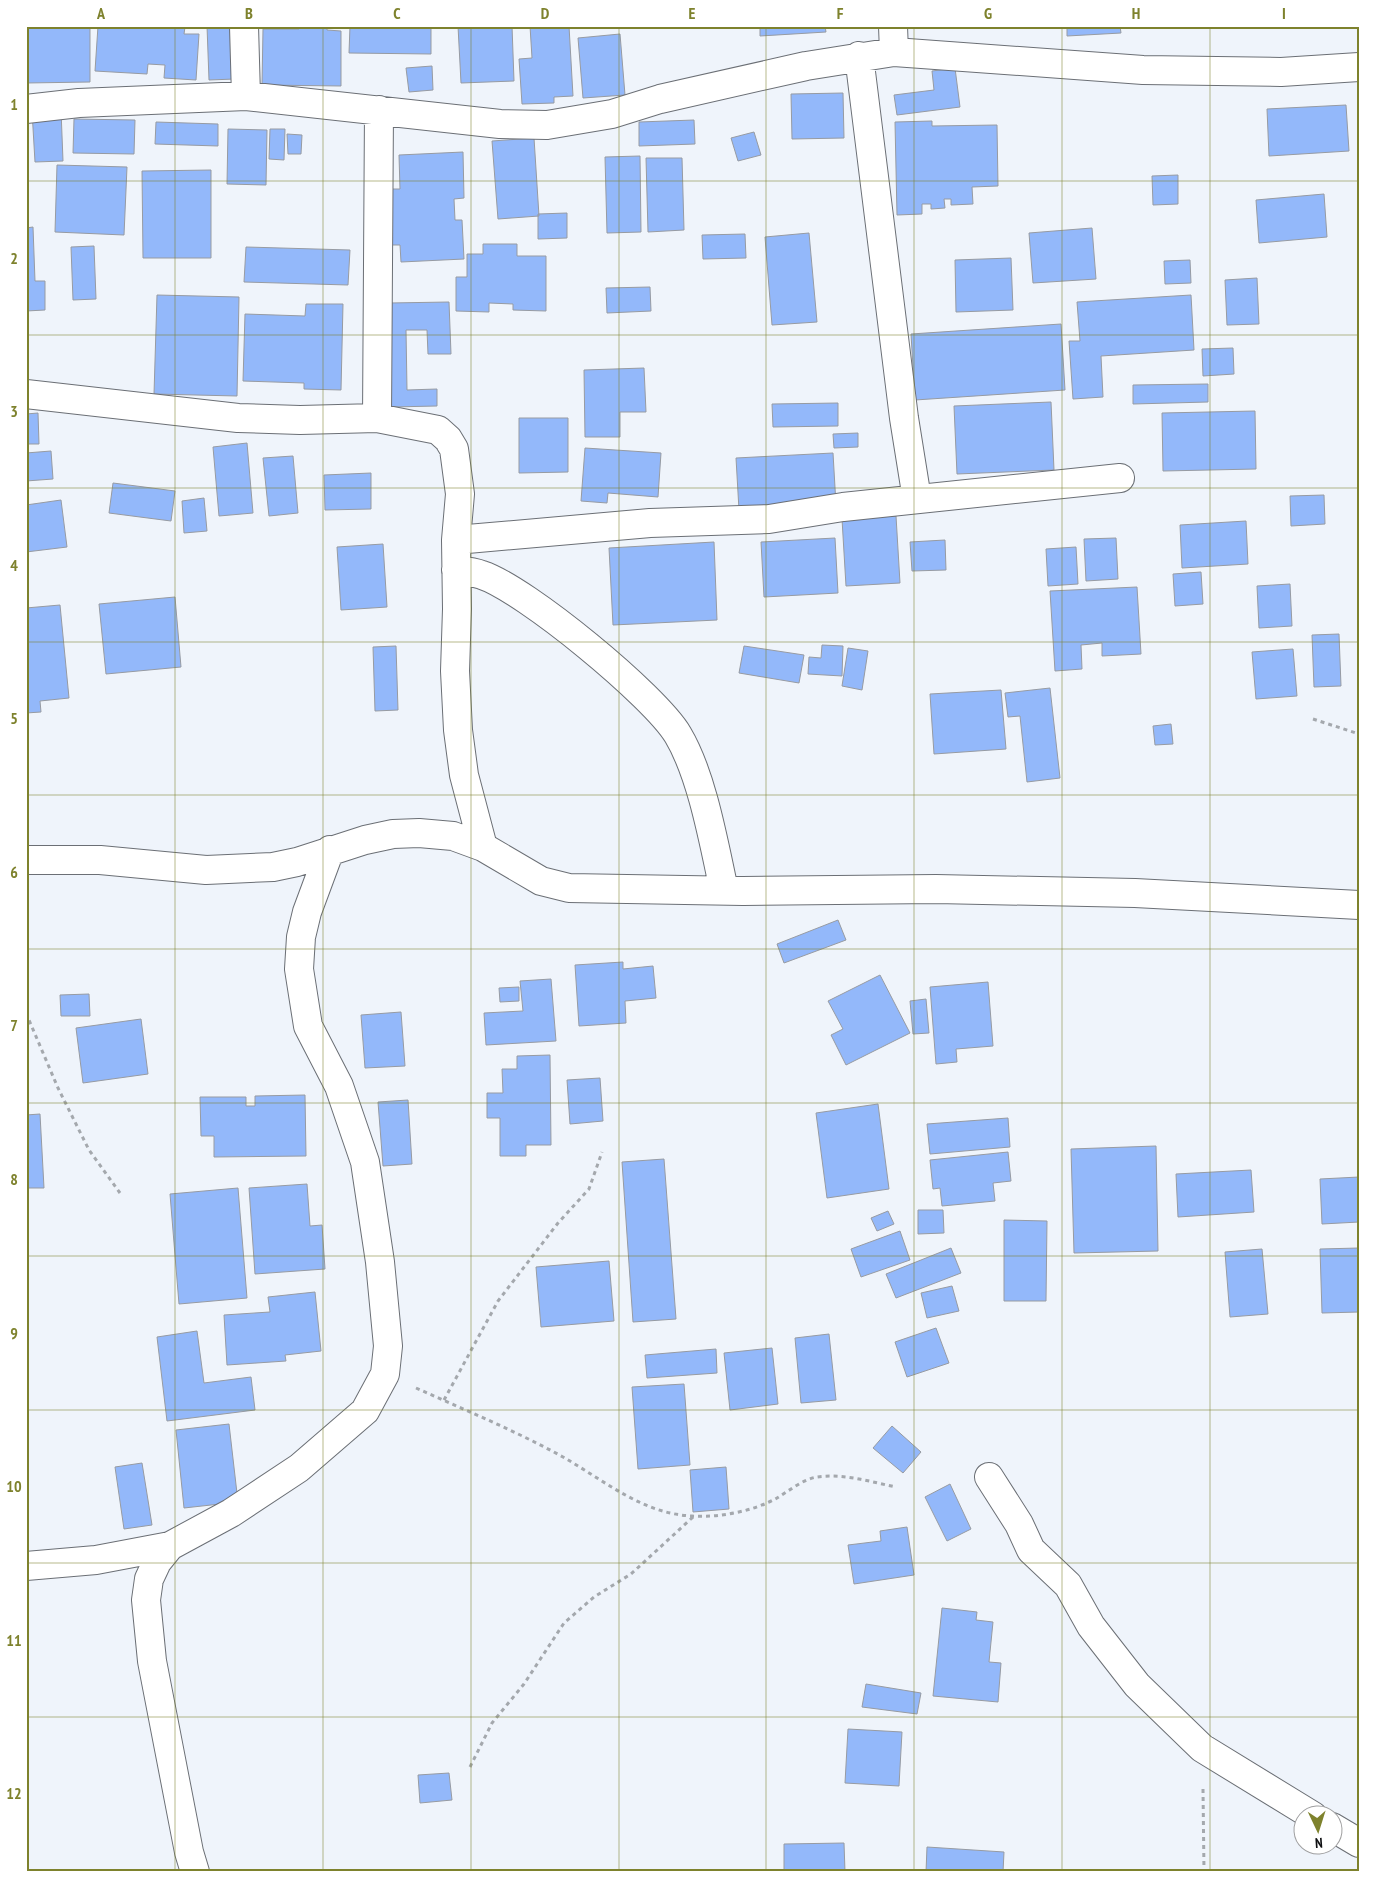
<svg xmlns="http://www.w3.org/2000/svg" width="1385" height="1898" viewBox="0 0 1385 1898" font-family="'PT Sans Narrow',sans-serif">
  <style>
    .building { fill: #93b8fa; stroke: #979ba2 }
    .lines { fill: none; stroke-linecap: round; stroke-linejoin: round }
    .street-casing { stroke: #6b6f75; stroke-width: 30 }
    .path { stroke: #a4a8ad; stroke-width: 3; stroke-dasharray: 4 4; stroke-linecap: butt }
    .street { stroke: #fff; stroke-width: 28 }
    .grid { fill: none; stroke: #7e822d; stroke-width: 1; stroke-opacity: 0.55 }
    .neatline { fill: none; stroke: #7e822d; stroke-width: 2 }
    .grid-label { font-size: 16px; text-anchor: middle; font-weight: bold; fill: #7e822d }
  </style>
  <rect width="100%" height="100%" fill="#eff4fb"/>
  <!-- building -->
  <path class="building" d="M26 26H90V82L26 83Z
    M98 26 185 27 184 34H199L196 80 164 78 165 65 148 64 147 74 95 71Z
    M207 26H233L235 79 209 80Z
    M299 26H327V30L341 31V86L262 85 263 29H299Z
    M350 26H431V54L349 53Z
    M458 26H512L514 81 461 83Z
    M530 26H569L573 96 554 97V103L522 104 519 59 532 58Z
    M760 26H825L826 32 760 36Z
    M1067 26H1120L1121 33 1067 36Z
    M620 34 625 95 583 98 578 38Z
    M432 66 433 90 409 92 406 68Z
    M955 68 960 107 897 115 894 95 934 90 932 71Z
    M843 93 844 138 792 139 791 94Z
    M1346 105 1349 151 1269 156 1267 109Z
    M61 110 63 161 35 162 32 111Z
    M74 119 135 120 134 154 73 153Z
    M694 120 695 144 639 146V122Z
    M932 121V126L997 125 998 186 972 187 973 204 951 205V199H944L945 208 931 209V204H922V214L897 215 895 122Z
    M156 122 218 124V146L155 144Z
    M26 129 28 199H26Z
    M228 129 267 130 266 185 227 184Z
    M270 129H285L284 160 269 159Z
    M754 132 761 155 738 161 731 138Z
    M287 134 302 135 301 154H288Z
    M534 138 539 216 498 219 492 141Z
    M463 152 464 198 454 199 455 220H462L464 259 401 262 400 245H391L389 189H400L399 155Z
    M640 156 641 232 607 233 605 157Z
    M646 158H682L684 230 648 232Z
    M57 165 127 167 124 235 55 232Z
    M211 170V258H143L142 171Z
    M1178 175V204L1153 205 1152 176Z
    M1324 194 1327 237 1259 243 1256 200Z
    M567 213V238L538 239V214Z
    M33 227 35 281H45V310L26 311V228Z
    M1092 228 1096 279 1033 283 1029 233Z
    M809 233 817 322 772 325 765 237Z
    M745 234 746 258 703 259 702 235Z
    M483 244H517V256H546V311L513 310V304L489 303V312L456 311V277H467V254H483Z
    M94 246 96 299 73 300 71 247Z
    M246 247 350 250 348 285 244 282Z
    M1011 258 1013 310 956 312 955 260Z
    M1190 260 1191 283 1165 284 1164 261Z
    M1257 278 1259 324 1227 325 1225 280Z
    M650 287 651 311 607 313 606 288Z
    M157 295 239 297 237 396 154 394Z
    M1191 295 1194 350 1101 356 1103 397 1073 399 1069 341H1080L1077 302Z
    M449 302 451 354H428L427 330H406L407 390 437 389V406L391 407 389 303Z
    M306 304H343L341 390 304 389V383L243 381 245 314 305 316Z
    M1061 324 1065 390 915 400 911 334Z
    M1233 348 1234 374 1203 376 1202 349Z
    M644 368 646 412H620V437H585L584 370Z
    M1208 384V402L1133 404V385Z
    M1051 402 1054 470 957 474 954 406Z
    M838 403V426L773 427 772 404Z
    M1255 411 1256 469 1163 471 1162 413Z
    M38 413 39 444H26V414Z
    M519 418H568V472L519 473Z
    M858 433V447L834 448 833 434Z
    M247 443 253 513 219 516 213 447Z
    M585 448 661 453 658 497 608 493 607 503 581 501Z
    M51 451 53 479 26 481V453Z
    M833 453 836 505 739 510 736 458Z
    M293 456 298 513 269 516 263 458Z
    M371 473V509L325 510 324 475Z
    M113 483 175 491 171 521 109 513Z
    M1324 495 1325 524 1291 526 1290 496Z
    M204 498 207 531 184 533 182 501Z
    M61 500 67 547 26 552V505Z
    M896 516 900 583 846 586 842 519Z
    M1246 521 1248 564 1182 568 1180 525Z
    M835 538 838 593 764 597 761 542Z
    M1116 538 1118 579 1086 581 1084 539Z
    M945 540 946 570 912 571 910 542Z
    M714 542 717 620 613 625 609 548Z
    M383 544 387 607 341 610 337 547Z
    M1076 547 1078 584 1048 586 1046 549Z
    M1201 572 1203 604 1175 606 1173 574Z
    M1290 584 1292 626 1259 628 1257 586Z
    M1137 587 1141 654 1102 656V643L1081 645 1082 669 1055 671 1050 591Z
    M175 597 181 667 106 674 99 604Z
    M60 605 69 698 40 701 41 712 26 713V608Z
    M1339 634 1341 686 1314 687 1312 635Z
    M822 645 843 646 842 676 808 674 809 657 821 658Z
    M396 646 398 710 375 711 373 647Z
    M744 646 804 655 799 683 739 673Z
    M848 648 868 651 862 690 842 686Z
    M1293 649 1297 696 1256 699 1252 652Z
    M1050 688 1060 778 1027 782 1020 716 1008 717 1005 693Z
    M1001 690 1006 749 934 754 930 694Z
    M1171 724 1173 744 1155 745 1153 726Z
    M838 920 846 940 784 963 777 944Z
    M623 962V969L653 966 656 998 625 1001 626 1023 579 1026 575 965Z
    M880 975 910 1033 846 1065 831 1035 843 1029 828 1001Z
    M551 979 556 1041 486 1045 484 1013 523 1011 520 981Z
    M988 982 993 1046 956 1049 957 1062 936 1064 930 987Z
    M519 987V1001L500 1002 499 988Z
    M89 994 90 1016H61L60 995Z
    M926 999 929 1033 913 1034 910 1001Z
    M401 1012 405 1066 365 1068 361 1015Z
    M141 1019 148 1074 83 1083 76 1028Z
    M550 1055 551 1145H526V1156H500V1118H487V1093H503L502 1069H517V1056Z
    M600 1078 603 1121 570 1124 567 1080Z
    M305 1095 306 1156 214 1157V1136H201L200 1097H246V1106H255V1096Z
    M408 1100 412 1164 383 1166 378 1102Z
    M878 1104 889 1189 827 1198 816 1113Z
    M40 1114 44 1188H26V1115Z
    M1008 1118 1010 1147 930 1154 927 1124Z
    M1156 1146 1158 1251 1074 1253 1071 1149Z
    M1008 1152 1011 1181 993 1183 995 1201 942 1206 940 1188 933 1189 930 1160Z
    M664 1159 676 1319 633 1322 622 1162Z
    M1251 1170 1254 1212 1178 1217 1176 1174Z
    M1359 1177V1222L1322 1224 1320 1179Z
    M307 1184 310 1226 322 1225 325 1269 255 1274 249 1188Z
    M238 1188 247 1298 179 1304 170 1194Z
    M918 1210H943L944 1233 918 1234Z
    M888 1211 894 1224 877 1231 871 1218Z
    M1004 1220 1047 1221 1046 1301H1004Z
    M900 1231 910 1260 861 1277 851 1249Z
    M951 1248 961 1273 896 1298 886 1274Z
    M1359 1248V1312L1322 1313 1320 1249Z
    M1262 1249 1268 1314 1230 1317 1225 1252Z
    M609 1261 614 1321 541 1327 536 1267Z
    M952 1286 959 1311 927 1318 921 1293Z
    M315 1292 321 1351 285 1355 286 1361 227 1365 224 1315 270 1312 268 1297Z
    M936 1328 949 1363 907 1377 895 1342Z
    M197 1331 204 1383 251 1377 255 1410 167 1421 157 1337Z
    M829 1334 836 1400 801 1403 795 1338Z
    M772 1348 778 1404 730 1410 724 1353Z
    M716 1349 717 1373 647 1378 645 1355Z
    M684 1384 690 1465 638 1469 632 1387Z
    M229 1424 238 1502 184 1508 176 1430Z
    M892 1426 921 1452 903 1473 873 1448Z
    M142 1463 152 1525 124 1529 115 1467Z
    M726 1467 729 1509 693 1512 690 1470Z
    M950 1484 971 1529 947 1541 925 1497Z
    M907 1527 914 1575 854 1584 848 1545 881 1541 880 1531Z
    M942 1608 977 1612 976 1620 993 1622 989 1662 1001 1663 998 1702 933 1696Z
    M866 1684 921 1693 917 1714 862 1707Z
    M848 1729 902 1732 899 1786 845 1783Z
    M449 1773 452 1800 420 1803 418 1775Z
    M844 1843 845 1872H784V1844Z
    M927 1847 1004 1852 1003 1872H926Z"/>
  <g class="lines">
    <defs>
      <path id="street" d="M244 26 246 96
        M893 26 894 52
        M859 56 904 418 917 499
        M26 109 79 103 246 96 500 124 547 125 612 114 660 99 806 66 894 52 1143 70 1281 72 1359 67
        M26 394 238 418 300 420 377 418 438 430 448 439 454 449 460 494 456 540 457 609 455 671 458 730 464 775 483 847
        M377 418 379 110
        M456 540 650 523 769 519 843 507 1120 478
        M456 570C465 571 474 572 482 575 525 589 655 696 678 735 702 775 714 844 724 890
        M26 860H100L206 870 273 867 297 862 365 840 393 834 419 833 453 836 483 847 541 881 569 888 743 891 936 889 1135 893 1359 905
        M989 1477 1019 1524 1031 1550 1068 1585 1091 1626 1137 1685 1202 1748 1313 1816
        M26 1566 96 1560 170 1546
        M1332 1827 1359 1843
        M195 1872 189 1852 152 1661 146 1600 149 1579 157 1562 170 1546 231 1513 299 1468 365 1411 385 1374 388 1346 380 1262 365 1162 339 1086 308 1026 299 969 301 937 307 912 330 850"/>
    </defs>
    <!-- street casing -->
    <use href="#street" class="street-casing"/>
    <!-- path -->
    <path class="path" d="M1313 719 1359 734
      M26 1013 58 1088 89 1150 120 1193
      M416 1388C465 1410 516 1431 563 1457 605 1481 643 1514 692 1516 719 1518 754 1511 777 1498 789 1491 803 1479 817 1477 843 1473 871 1482 896 1487
      M444 1400 498 1301 558 1223 589 1189 602 1152
      M470 1767 492 1723 524 1684 564 1623 594 1597 631 1574 693 1517
      M1203 1789 1204 1872"/>
    <!-- street -->
    <use href="#street" class="street"/>
  </g>
  <!-- grid -->
  <path class="grid" d="M175 26V1872M323 26V1872M471 26V1872M619 26V1872M766 26V1872M914 26V1872M1062 26V1872M1210 26V1872M26 181H1359M26 335H1359M26 488H1359M26 642H1359M26 795H1359M26 949H1359M26 1103H1359M26 1256H1359M26 1410H1359M26 1563H1359M26 1717H1359"/>
  <!-- border -->
  <rect width="1385" height="1898" fill="none" stroke="#ffffff" stroke-width="55"/>
  <!-- north arrow -->
  <g transform="translate(1318 1830) rotate(176)"><circle r="24" fill="#ffffff" stroke="#9f9fa0"/>
  <path d="M0-4L9 19L0 12L-9 19Z" fill="#7e822d"/>
  <text y="-8" font-size="14" font-weight="bold" text-anchor="middle" fill="#0f1012">N</text>
  </g>
  <rect x="28" y="28" width="1330" height="1842" class="neatline"/>
  <g class="grid-label">
    <text x="101" y="19">A</text>
    <text x="249" y="19">B</text>
    <text x="397" y="19">C</text>
    <text x="545" y="19">D</text>
    <text x="692" y="19">E</text>
    <text x="840" y="19">F</text>
    <text x="988" y="19">G</text>
    <text x="1136" y="19">H</text>
    <text x="1284" y="19">I</text>
    <text x="14" y="110">1</text>
    <text x="14" y="264">2</text>
    <text x="14" y="417">3</text>
    <text x="14" y="571">4</text>
    <text x="14" y="724">5</text>
    <text x="14" y="878">6</text>
    <text x="14" y="1031">7</text>
    <text x="14" y="1185">8</text>
    <text x="14" y="1339">9</text>
    <text x="14" y="1492">10</text>
    <text x="14" y="1646">11</text>
    <text x="14" y="1799">12</text>
  </g>
</svg>
